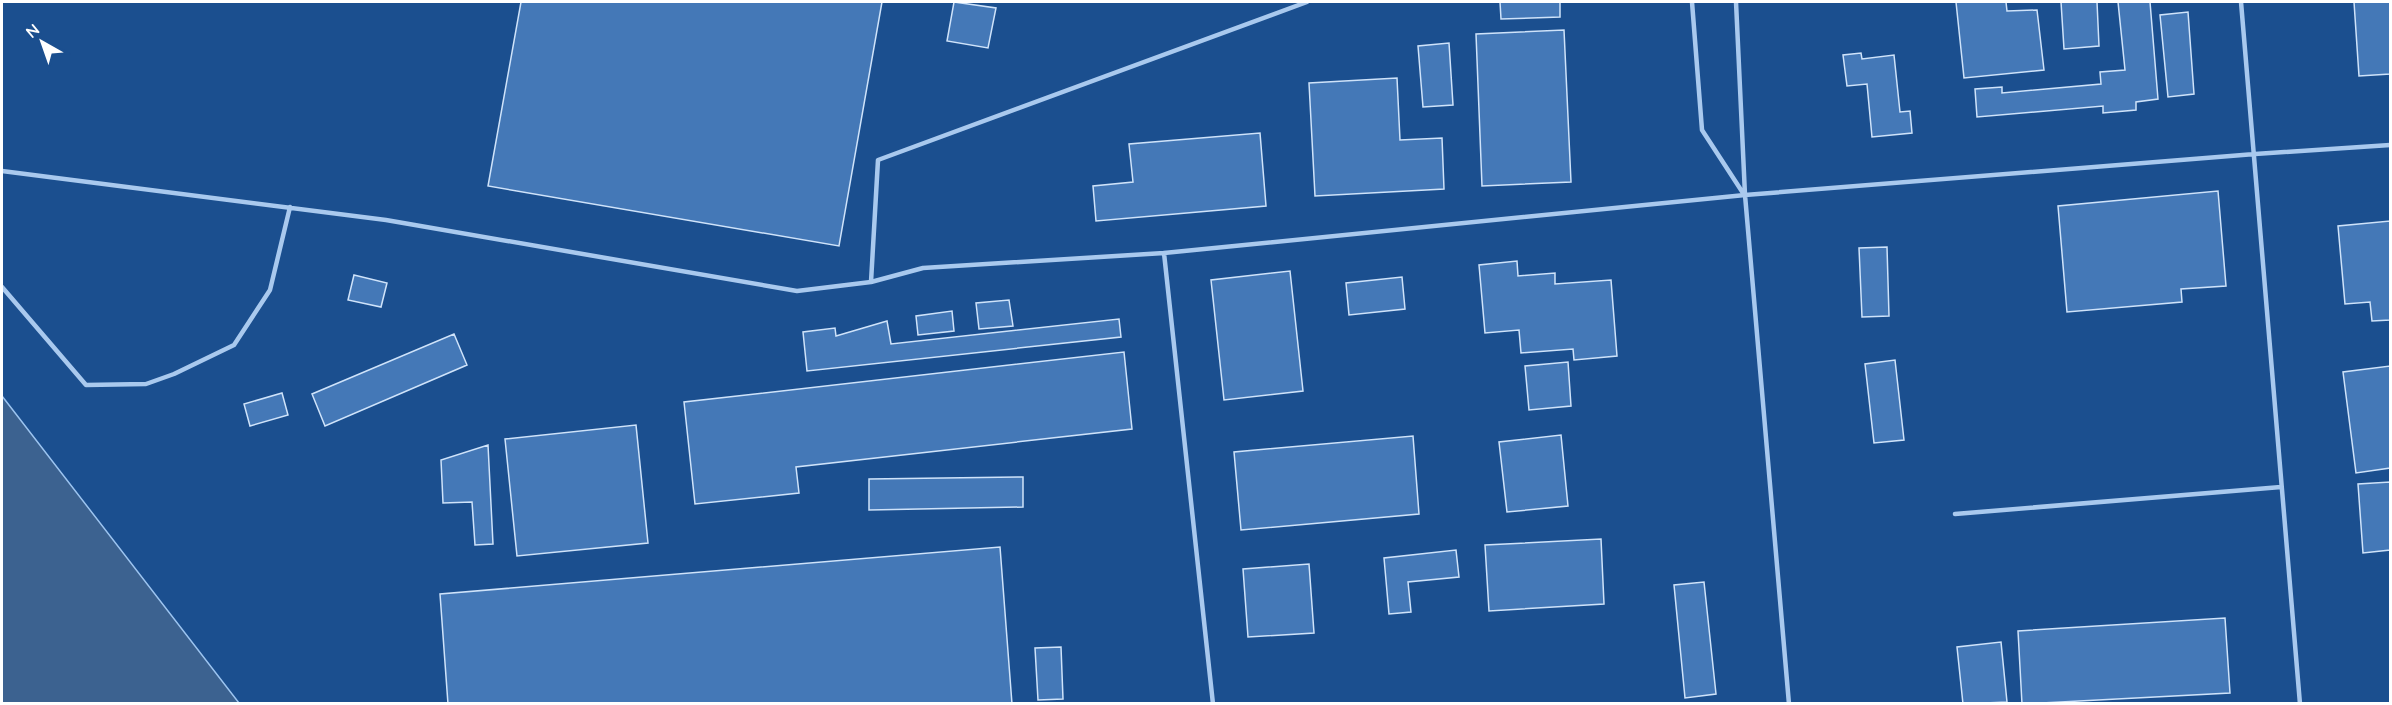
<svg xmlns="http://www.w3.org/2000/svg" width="2392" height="705" viewBox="0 0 2392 705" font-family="Quicksand,sans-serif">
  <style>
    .water { fill: #3c6290; stroke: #9cc4f0; stroke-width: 1.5 }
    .building { fill: #4478b7; stroke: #cfe3fa; stroke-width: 1.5 }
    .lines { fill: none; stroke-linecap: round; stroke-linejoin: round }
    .service { stroke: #a9c9ee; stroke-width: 4.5 }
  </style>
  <rect width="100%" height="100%" fill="#1b4f8f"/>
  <!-- water -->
  <path class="water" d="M2 396 239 703H2Z"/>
  <!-- building -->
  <path class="building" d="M521 2H882L839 246 488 186Z
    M954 2 996 8 988 48 947 41Z
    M1500 2H1560V17L1501 19Z
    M1956 2H2006L2007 11 2037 10 2044 70 1964 78Z
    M2061 2H2097L2099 46 2064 49Z
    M2118 2H2150L2158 99 2136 102V110L2103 113V106L1977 117 1975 89 2002 87V93L2101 84 2100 72 2125 70Z
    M2354 2H2390V74L2359 76Z
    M2188 12 2194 94 2168 97 2160 15Z
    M1564 30 1571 182 1482 186 1476 34Z
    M1449 43 1453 105 1423 107 1418 46Z
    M1861 53 1862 59 1894 55 1900 112 1910 111 1912 133 1872 137 1867 84 1847 86 1843 55Z
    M1397 78 1400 140 1442 138 1444 189 1315 196 1309 83Z
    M1260 133 1266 206 1096 221 1093 186 1133 182 1129 144Z
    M2218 191 2226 286 2181 289 2182 302 2067 312 2058 206Z
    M2390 221V320L2372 321 2370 302 2345 304 2338 226Z
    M1887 247 1889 316 1862 317 1859 248Z
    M1517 261 1518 276 1555 273V284L1611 280 1617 356 1574 360 1573 349 1521 353 1519 330 1485 333 1479 265Z
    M1290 271 1303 391 1224 400 1211 280Z
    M354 275 387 283 381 307 348 300Z
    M1402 277 1405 309 1349 315 1346 283Z
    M1009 300 1013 326 979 329 976 303Z
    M952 311 954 331 918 335 916 316Z
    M1119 319 1121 337 807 371 803 332 835 328 836 336 887 321 891 344Z
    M454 334 467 365 325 426 312 394Z
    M1124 352 1132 429 796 467 799 493 695 504 684 402Z
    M1895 360 1904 440 1874 443 1865 364Z
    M1568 362 1571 406 1529 410 1525 366Z
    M2390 366V468L2356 473 2343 372Z
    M282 393 288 415 250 426 244 404Z
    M636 425 648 543 517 556 505 439Z
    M1561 435 1568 506 1507 512 1499 442Z
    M1413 436 1419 514 1241 530 1234 452Z
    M488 445 493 544 475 545 472 502 443 503 441 460Z
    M1023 477V507L869 510V479Z
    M2390 482V550L2363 553 2358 484Z
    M1601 539 1604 604 1489 611 1485 545Z
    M1000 547 1012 704H448L440 594Z
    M1456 550 1459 577 1408 582 1411 612 1389 614 1384 558Z
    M1309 564 1314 633 1248 637 1243 569Z
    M1704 582 1716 694 1685 698 1674 585Z
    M2225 618 2230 693 2022 704 2018 631Z
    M2001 642 2007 702 1963 704 1957 647Z
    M1061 647 1063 699 1038 700 1035 648Z"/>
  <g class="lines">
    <!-- service -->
    <path class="service" d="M1692 2 1702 130 1743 193
      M1736 2 1745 195 1789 704
      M2241 2 2300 704
      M2 171 386 220 797 291 871 282 923 268 1164 253 1745 195 2255 154 2390 145
      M1164 253 1213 704
      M871 282 878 160 1307 2
      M2 287 86 385 146 384 174 374 234 345 270 290 290 207
      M1955 514 2281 487"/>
  </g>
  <!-- border -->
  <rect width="2392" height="705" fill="none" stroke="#ffffff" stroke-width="6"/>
  <!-- north arrow -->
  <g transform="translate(42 42) rotate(320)" stroke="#1b4f8f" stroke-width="4.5" paint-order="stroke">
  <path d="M0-4.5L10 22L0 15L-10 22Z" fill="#ffffff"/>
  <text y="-9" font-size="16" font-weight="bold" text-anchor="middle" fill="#ffffff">N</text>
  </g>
</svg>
